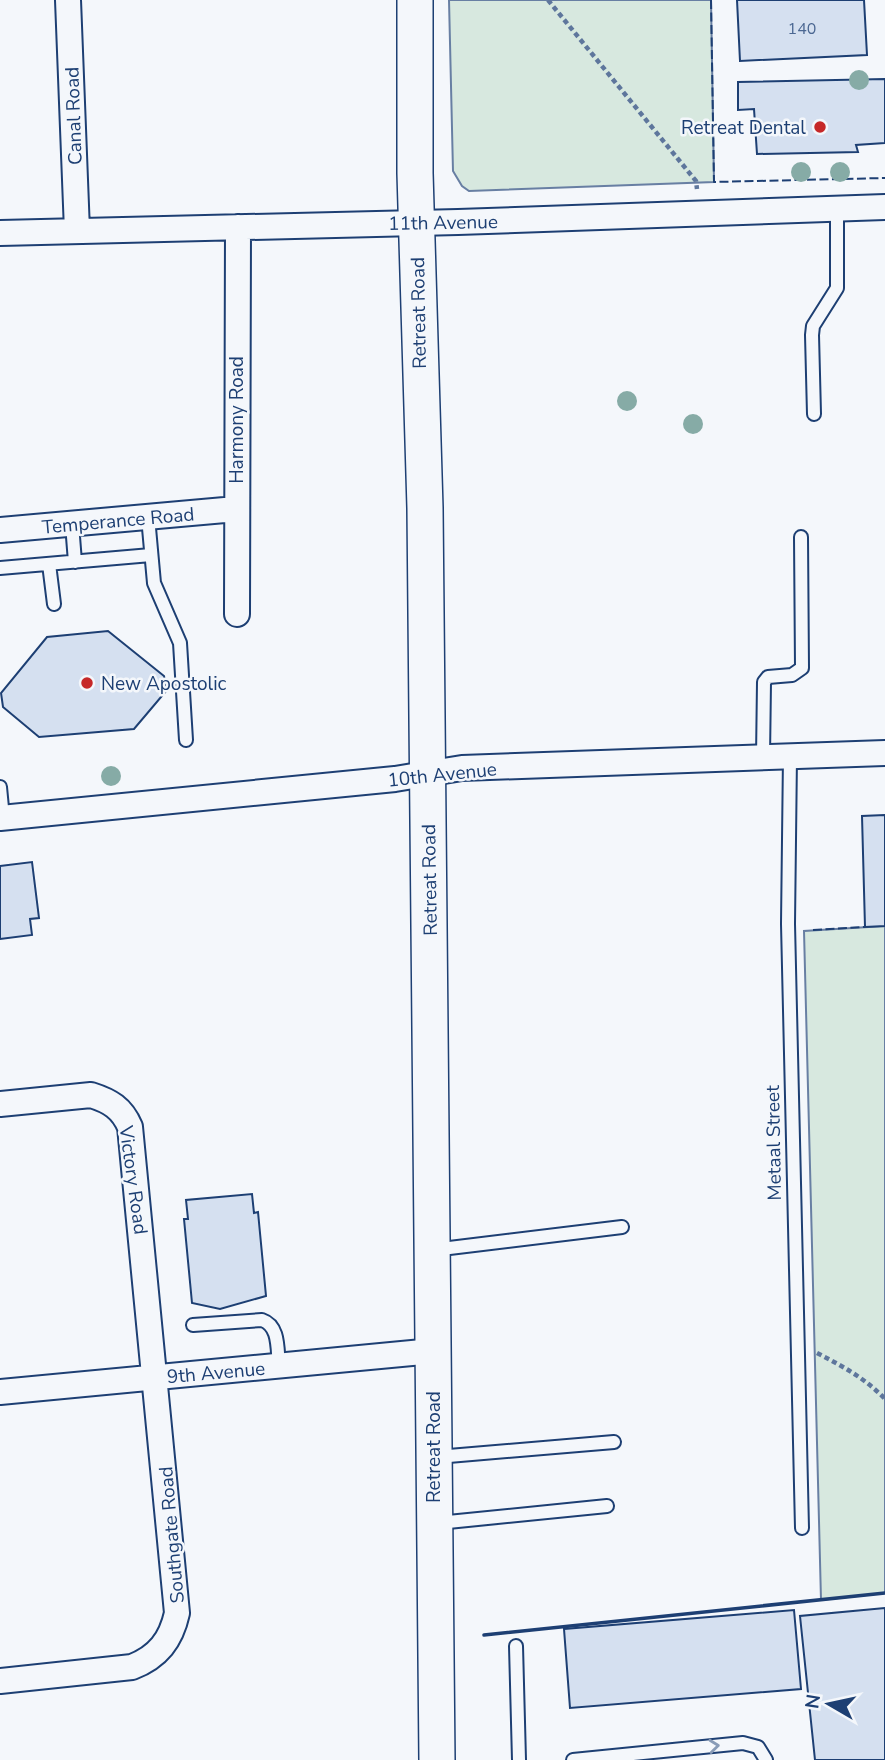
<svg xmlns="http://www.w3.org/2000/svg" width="885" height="1760" viewBox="0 0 885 1760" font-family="'Nunito Sans',sans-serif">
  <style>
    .green { fill: #d7e8df; stroke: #687fa3; stroke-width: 2 }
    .building { fill: #d5e0f0; stroke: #1d3f73; stroke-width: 2 }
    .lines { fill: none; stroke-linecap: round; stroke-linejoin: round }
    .service-casing { stroke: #1d3f73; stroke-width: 16 }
    .minor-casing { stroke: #1d3f73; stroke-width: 28 }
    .secondary-casing { stroke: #1d3f73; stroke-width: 38 }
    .path { stroke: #5e769c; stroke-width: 4.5; stroke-dasharray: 5 3.5; stroke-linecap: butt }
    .service { stroke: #f4f7fb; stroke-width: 12 }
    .minor { stroke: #f4f7fb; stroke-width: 24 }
    .secondary { stroke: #f4f7fb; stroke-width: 35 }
    .fence { stroke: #1d3f73; stroke-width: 2; stroke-dasharray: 9 3.5; stroke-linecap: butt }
    .wall { stroke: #1d3f73; stroke-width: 3.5 }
    .tree { fill: #86aba6 }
    .oneway { stroke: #889bb7 }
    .poi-dot { fill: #c62828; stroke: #f4f7fb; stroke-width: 2.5 }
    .labels { text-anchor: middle; stroke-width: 5; stroke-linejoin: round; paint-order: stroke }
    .number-label { font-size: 16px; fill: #4b6792 }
    .street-label { font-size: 19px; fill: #1d3f73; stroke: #f4f7fb }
    .poi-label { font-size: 19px; fill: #1d3f73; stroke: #f4f7fb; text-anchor: end }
  </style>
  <rect width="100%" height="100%" fill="#f4f7fb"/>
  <!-- green -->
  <path class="green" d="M449 0H711L714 182 469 191 462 186 453 171Z
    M885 926V1593L821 1600 804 931Z"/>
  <!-- building -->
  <path class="building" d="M737 0H864L867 55 740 61Z
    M885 79V143L856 145 858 152 757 154 754 109 738 110V82Z
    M108 631 164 676 167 690 134 729 39 737 3 707 1 693 47 637Z
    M885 815V926L865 927 862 816Z
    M32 862 39 918 30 919 32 935 0 939V866Z
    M252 1194 254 1213 258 1212 266 1296 220 1309 192 1303 184 1219H188L186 1200Z
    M885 1608V1760H815L800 1616Z
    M794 1610 801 1689 570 1708 564 1629Z"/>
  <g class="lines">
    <defs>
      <path id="service" d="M814 414 812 335 813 326 837 288V209
        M148 517 154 583 180 643 186 740
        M72 524 75 562
        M49 564 54 604
        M0 568 151 555
        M790 756 788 924 802 1528
        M763 757 764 682 768 677 792 675 802 668 801 537
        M0 787 3 818
        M433 1250 622 1227
        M193 1325 262 1320C280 1326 277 1350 279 1366
        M437 1457 614 1442
        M438 1523 607 1506
        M516 1646 519 1760
        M573 1760 743 1743 758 1747 766 1760"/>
      <path id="minor" d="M68 0 77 231
        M0 233 458 222 885 207
        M0 530 236 509
        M237 614 238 227
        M0 818 395 779 462 768 885 753
        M0 1104 91 1095C110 1101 122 1108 130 1127L177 1613C171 1640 158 1657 132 1667L0 1681
        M0 1392 433 1351"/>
      <path id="secondary" d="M415 0V173L425 508 437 1760"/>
    </defs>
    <!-- service casing -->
    <use href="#service" class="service-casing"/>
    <!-- minor casing -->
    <use href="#minor" class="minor-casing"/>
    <!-- secondary casing -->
    <use href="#secondary" class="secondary-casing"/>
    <!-- path -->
    <path class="path" d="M548 0 696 181 697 189
      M817 1353C842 1366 865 1378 885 1399"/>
    <!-- service -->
    <use href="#service" class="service"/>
    <!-- minor -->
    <use href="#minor" class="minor"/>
    <!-- secondary -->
    <use href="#secondary" class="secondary"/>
    <!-- fence -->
    <path class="fence" d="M711 0 714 182 885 178
      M813 930 865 927"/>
    <!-- wall -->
    <path class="wall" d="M484 1635 885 1593"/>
  </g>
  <!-- trees -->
  <g class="tree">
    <circle cx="859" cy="80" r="10"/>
    <circle cx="801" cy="172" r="10"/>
    <circle cx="840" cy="172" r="10"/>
    <circle cx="627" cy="401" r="10"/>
    <circle cx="693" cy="424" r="10"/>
    <circle cx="111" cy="776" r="10"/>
  </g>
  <!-- one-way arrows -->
  <defs><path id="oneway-chevron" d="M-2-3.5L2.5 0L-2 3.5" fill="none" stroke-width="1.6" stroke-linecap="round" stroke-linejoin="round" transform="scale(1.75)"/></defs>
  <use class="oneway" href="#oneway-chevron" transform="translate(714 1746) rotate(-6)"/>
  <!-- markers -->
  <g class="poi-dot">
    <circle cx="820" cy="127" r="7"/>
    <circle cx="87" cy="683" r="7"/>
  </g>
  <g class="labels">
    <!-- number labels -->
    <g class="number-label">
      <text x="802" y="34">140</text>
    </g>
    <!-- street labels -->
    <g class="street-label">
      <text transform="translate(73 116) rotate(-92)" y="7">Canal Road</text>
      <text transform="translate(443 222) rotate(-1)" y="7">11th Avenue</text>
      <text transform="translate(418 313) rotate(-91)" y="7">Retreat Road</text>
      <text transform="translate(236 420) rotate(-90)" y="7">Harmony Road</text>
      <text transform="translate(118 520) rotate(-5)" y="7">Temperance Road</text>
      <text transform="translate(442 774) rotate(-6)" y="7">10th Avenue</text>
      <text transform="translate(429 880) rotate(-91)" y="7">Retreat Road</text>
      <text transform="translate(773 1143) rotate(-91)" y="7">Metaal Street</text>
      <text transform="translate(134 1180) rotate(82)" y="7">Victory Road</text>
      <text transform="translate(216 1372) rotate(-5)" y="7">9th Avenue</text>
      <text transform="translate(433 1447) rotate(-90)" y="7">Retreat Road</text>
      <text transform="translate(171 1535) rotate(-95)" y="7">Southgate Road</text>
    </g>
    <!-- poi labels -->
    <g class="poi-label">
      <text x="806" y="134">Retreat Dental</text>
      <text x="101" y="690" text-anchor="start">New Apostolic</text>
    </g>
  </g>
  <!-- north arrow -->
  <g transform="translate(829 1704) rotate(279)" stroke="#f4f7fb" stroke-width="5" paint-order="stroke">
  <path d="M0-5L12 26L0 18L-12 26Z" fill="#1d3f73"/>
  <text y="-10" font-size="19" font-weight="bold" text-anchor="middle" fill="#1d3f73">N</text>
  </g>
</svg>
